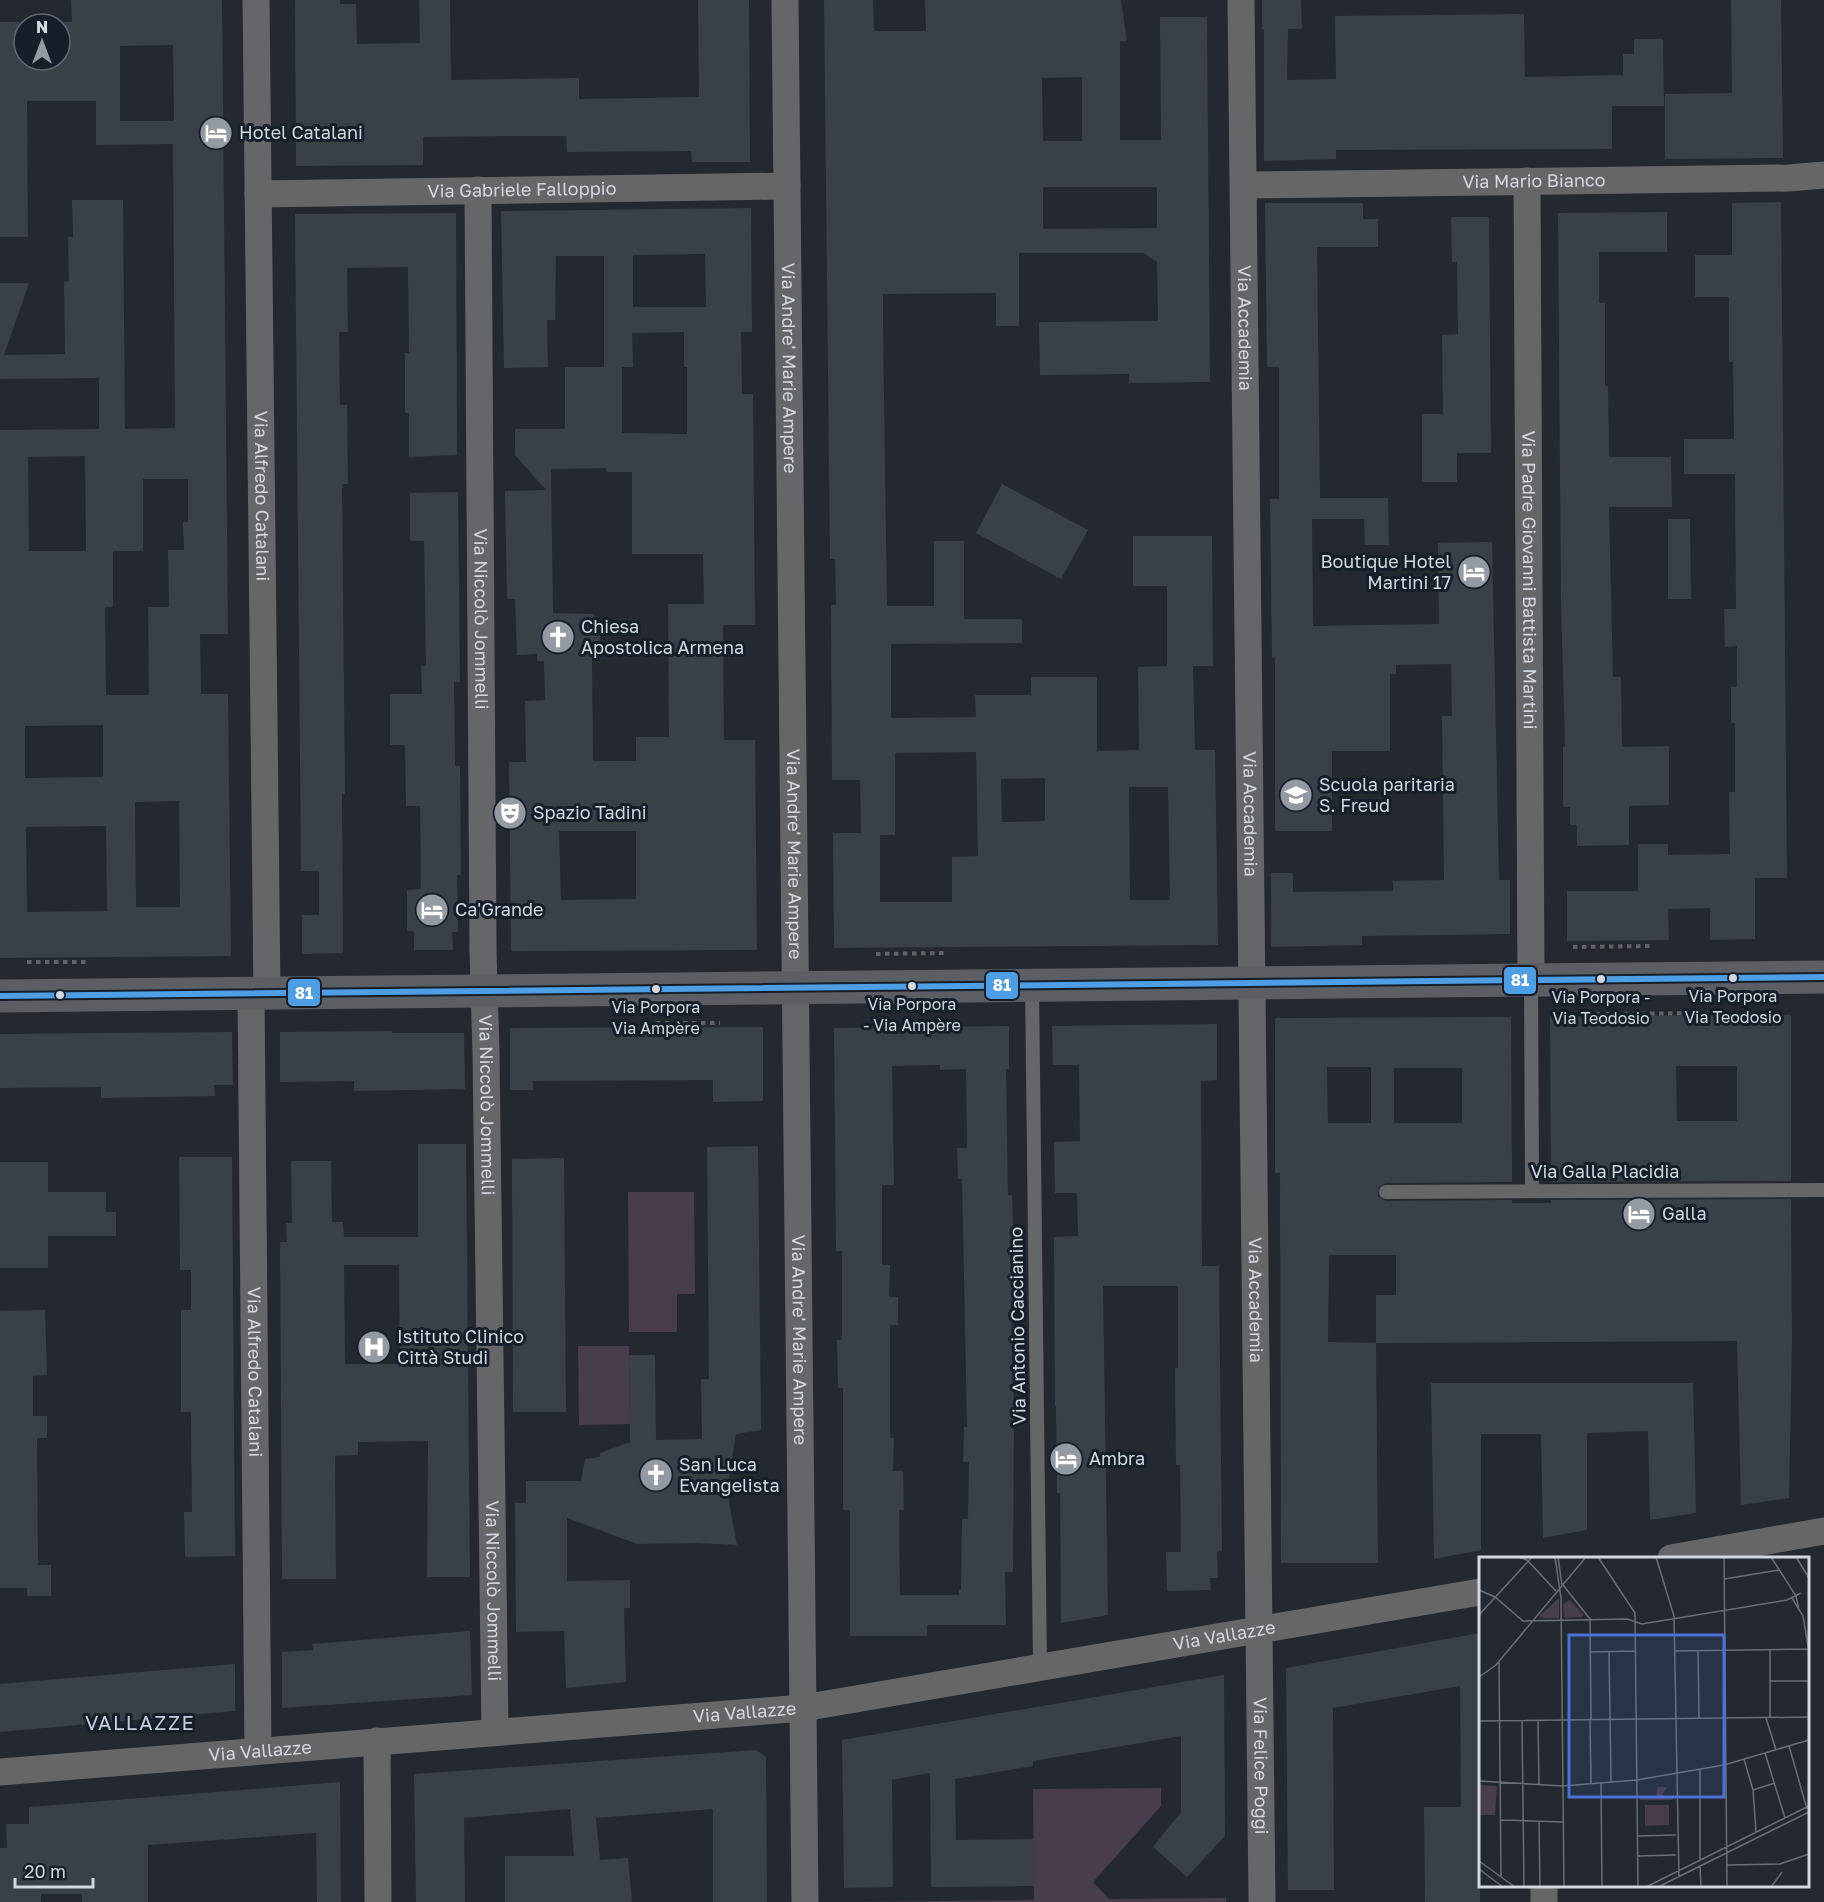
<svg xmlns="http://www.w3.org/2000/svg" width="1824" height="1902" viewBox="0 0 1824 1902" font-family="'Golos Text',sans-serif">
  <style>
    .grass { fill: #483d4c }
    .building { fill: #394146; fill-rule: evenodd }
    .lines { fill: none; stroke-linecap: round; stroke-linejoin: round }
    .path { stroke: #616366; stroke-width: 4; stroke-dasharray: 4.5 4.5; stroke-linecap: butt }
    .lane { stroke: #65666a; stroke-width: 14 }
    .street { stroke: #65666a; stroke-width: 27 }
    .primary { stroke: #5b5f63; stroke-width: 33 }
    .bus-1-casing { stroke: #161e2a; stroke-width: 10 }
    .bus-1 { stroke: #4d9ee5; stroke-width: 6 }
    .bus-dot { fill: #d1d7df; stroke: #161e2a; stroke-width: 2 }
    .labels { text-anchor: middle; stroke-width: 6; stroke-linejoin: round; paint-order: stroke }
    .bus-label { font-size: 16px; fill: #d1d7df; stroke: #161e2a }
    .poi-label { font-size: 18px; fill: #d1d7df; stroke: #161e2a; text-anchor: start }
    .street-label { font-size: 18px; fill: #d1d7df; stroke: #161e2a }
    .neighbourhood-label { font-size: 20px; letter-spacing: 1.5px; fill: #c2cddd; stroke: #161e2a }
    .inset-road { fill: none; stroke: #696f75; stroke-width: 1.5 }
    .view { fill: #4a70da; fill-opacity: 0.15; stroke: #4a70da; stroke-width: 3 }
    .inset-edge { fill: none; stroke: #d1d7df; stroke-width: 3 }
    .line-badge { stroke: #161e2a; stroke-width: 2 }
    .badge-label { font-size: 16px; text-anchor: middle; font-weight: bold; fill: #fff }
  </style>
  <rect width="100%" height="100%" fill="#24292f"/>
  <!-- grass -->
  <path class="grass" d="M628 1192H694L695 1294H677V1332H629Z
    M578 1346H629L630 1424 579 1425Z
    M1161 1788V1806L1093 1882 1109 1899 1226 1898V1902H844L1034 1900 1033 1789Z"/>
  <!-- building -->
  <path class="building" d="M71 0H222L228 634H200L201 694H228L231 956 0 958V430L99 429V378L0 379V283H29L4 355 65 354 64 282 69 281 68 237H73L72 200H123L125 429 175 428 173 144 96 145V101H27L28 237H0V22H72ZM24 24H60V60H24ZM173 45 174 121H120V46ZM85 456 86 551H29L28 457ZM143 479H188V522H183L184 550H168L169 607H148L149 695H106L105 607H113V551H143ZM103 725V777L25 778V726ZM179 801 180 907H136L135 802ZM106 826 107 911 27 912 26 827Z
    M295 0H340V4H356L357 44 420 43 419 0H450L451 80 579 78V99L699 97 698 0H749L750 162H692L691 151 567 152 566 136H507L423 137V165L296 166Z
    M824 0H873L874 31H926L925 0H1121L1127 41H1120V140H1161L1160 17H1207L1210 382 1129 383V374L1040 375 1039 322 1158 321 1157 262 1144 253H1019V326H996V293L883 294V327L887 606H934V541H964V619H1022V643L891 644V718L976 717 975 695H1031V677H1097V751L1139 750 1138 667 1167 666V586H1133V536H1212L1213 666H1193L1195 750H1215L1218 945 834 948 833 833H861L860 780H832L831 605H836L835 559H830ZM1082 77V141H1043L1042 78ZM1043 187H1157V228L1043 229ZM976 752 978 856 952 857V902H880V835H895V753ZM1045 778V821L1002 822 1001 779ZM1129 787H1168L1170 900H1130Z
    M1262 0H1301L1302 29H1288L1287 80 1336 79 1335 16 1524 14 1525 77 1623 75V54H1634V39H1663L1664 106H1612V149L1336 150V159L1264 161V29H1262Z
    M1731 0H1781L1783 158 1665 159V94L1732 93Z
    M1781 202 1787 878H1755V939L1710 940V908L1668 909 1669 940 1567 941V891H1638V844H1668V855L1730 854 1729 792H1735V723H1731V687H1737V646L1725 647 1724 609H1736L1735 474H1684V439H1734L1733 362H1729V297H1695V255H1732V203Z
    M1265 203H1363V219H1378V247H1317L1320 498H1388L1389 545H1365L1364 519H1312L1313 626 1439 624 1438 543 1492 542 1499 880H1510V934L1362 936V945L1271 947V873H1293V892L1393 891V881L1444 880 1442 716H1452L1451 664 1396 665V674H1390V751H1332V831H1275V658H1272L1270 499H1279V367H1267Z
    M751 208 752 332H741L742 394H753L755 625H723L724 740H755L757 950 511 951 509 762H526L525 701 545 700 544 661H537V654L517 655 515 599H507L505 491 546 490 515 455V429H565V367H604V256H556L555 320H547L548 367 504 368 501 211ZM705 254 706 307H633V255ZM684 332V367H687V434L622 433V367H633L632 333ZM606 468V472H632V554H703L704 604H668L669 737H636V761H593L592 661 601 652 600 622 593 614 553 613 551 469ZM559 831H636V899L561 900Z
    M1667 212V252H1599V303H1605V386H1608L1609 457H1671L1672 507H1609L1613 677H1621L1622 747 1669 746V805L1629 806V845L1577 846V825H1570V807H1563V747H1565L1561 602 1558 213Z
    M456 213 457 455 409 457V413H405V353H409L408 267 347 268 348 332H339L340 405H347L348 484H342L345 794H342L343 953 302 954V915H319V871H301L295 214Z
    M1451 217H1489L1491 453H1457V482H1422V414H1443L1442 335 1458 334 1457 262H1452Z
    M1002 484 1088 530 1061 579 976 533Z
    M458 492 460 682H454L455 766H460L461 875H457L458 932H452L453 950H414V931H407V890L421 889 420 806H406L405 745H390V694H422L421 666H426L424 541H410V493Z
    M1668 519H1690L1691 599H1668Z
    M1791 1015V1181L1551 1182 1550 1016ZM1676 1066H1737V1121H1677Z
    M1511 1017 1512 1182 1386 1183 1379 1187 1378 1196 1386 1201 1512 1200V1203H1551V1200L1791 1199 1792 1341 1789 1498 1741 1505 1737 1341 1376 1343 1378 1563H1281L1280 1173H1275V1018ZM1327 1067H1371V1123H1328ZM1394 1068H1462V1123H1394ZM1329 1255H1396V1295H1376V1343L1328 1342Z
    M1217 1024V1080L1201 1081 1202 1266H1219L1222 1551 1217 1552 1218 1578H1210L1211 1590 1167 1591 1166 1552H1181L1180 1465H1176L1175 1368H1178V1286H1103L1108 1615 1061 1623 1060 1493H1057L1056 1406H1055L1054 1237 1078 1236 1077 1193H1055L1054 1142 1080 1141 1079 1065H1053L1052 1026Z
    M1009 1026V1069H1006L1008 1195H1012L1014 1251V1300H1011L1014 1411 1013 1572H1005L1006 1625H927V1636H850V1510H843V1388H838L837 1340H842V1251H836L834 1028ZM940 1065V1070L966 1069 967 1148H957L958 1179H962L967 1427H964L963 1462H969L968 1519H962L961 1590H959V1595H900L899 1510H904L903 1471H893L894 1438H890V1325H898V1297H889L890 1265H882V1185H894L892 1066Z
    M763 1027V1101L713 1102V1080L533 1081V1090H510V1028Z
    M392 1031V1033H464L465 1089 354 1091V1081L280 1082V1032Z
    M232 1032 233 1085H214L215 1096 101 1098V1087L0 1088V1034Z
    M418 1144H466L470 1577H427L428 1441 358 1442V1455L335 1456 336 1579H282L280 1242H287L286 1223H292L291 1161H331L332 1222H343L344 1237H418ZM344 1265H399L400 1364H345Z
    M758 1146 761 1430 736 1434 727 1490 737 1545 697 1543 637 1544 567 1518V1581L630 1580V1608H624L626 1682 566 1688 564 1631 516 1632 515 1503H526V1481H581L585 1459 600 1457V1453L630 1442 629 1355H655L656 1440 702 1439 701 1379H709L707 1147Z
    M179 1157H232L235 1556 185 1557 184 1512H192L191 1424V1412H181V1310H191V1270H180Z
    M564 1158 566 1412H513L512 1159Z
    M0 1162H48V1192H106V1212H116V1236H48V1268H0Z
    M45 1310 47 1375 33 1376V1416H47V1438H37L38 1565H51V1596H27V1588H0V1311Z
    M1431 1383H1693L1696 1513 1650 1520 1648 1431 1587 1433V1530L1543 1538 1541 1434H1481V1550L1434 1559Z
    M470 1631 472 1695 282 1708V1652L313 1650 312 1644Z
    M1480 1633V1902H1425L1424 1807H1461L1460 1686 1333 1708 1334 1890H1288L1286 1668Z
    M235 1664V1711L0 1732V1684Z
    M1224 1675 1225 1836 1187 1877 1153 1847 1181 1812V1736L1033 1761V1766L955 1779 956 1840 1034 1839V1886L931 1887 930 1773 892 1780 893 1887 844 1888 842 1740Z
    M756 1750 766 1757 767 1902H713V1809L596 1818 600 1860 628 1858 632 1902H505V1856H574L570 1809 464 1818 465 1902H416L414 1774Z
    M340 1782 341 1902H317L316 1833 148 1845V1902H82V1894H41V1902H0V1848H7L6 1824H29V1807Z"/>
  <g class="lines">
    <!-- path -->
    <path class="path" d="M1573 947 1650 946
      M876 954 945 953
      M27 962H90
      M1596 1014 1716 1013
      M656 1023H720"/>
    <!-- lane -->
    <path class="lane" d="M1531 979 1532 1191
      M1032 985 1040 1667
      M1386 1192 1824 1190"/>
    <!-- street -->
    <g class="street">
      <path id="s1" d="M256 0 267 994"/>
      <path id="s2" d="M785 0 805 1902"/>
      <path id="s3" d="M1241 0 1262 1902"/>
      <path id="s4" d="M1527 181 1531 979"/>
      <path id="s5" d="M1244 185 1789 178 1824 175"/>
      <path id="s6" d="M478 190 483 951 486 1053 495 1732"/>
      <path id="s7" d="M258 194 787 186"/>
      <path id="s8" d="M251 994 258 1751"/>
      <path d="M1671 1558 1824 1531"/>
      <path d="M377 1741 378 1902"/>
      <path id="s9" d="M0 1772 803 1708 1480 1592"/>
      <path d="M1544 1886V1902"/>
    </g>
    <!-- primary -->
    <path class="primary" d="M0 996 1824 977"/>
    <defs>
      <path id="bus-1" d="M0 996 1824 977"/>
    </defs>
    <!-- bus-1 casing -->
    <use href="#bus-1" class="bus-1-casing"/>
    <!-- bus-1 -->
    <use href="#bus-1" class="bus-1"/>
  </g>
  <!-- icons -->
  <defs>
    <symbol id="hotel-disc" viewBox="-11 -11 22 22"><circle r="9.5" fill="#949aa1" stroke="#161e2a"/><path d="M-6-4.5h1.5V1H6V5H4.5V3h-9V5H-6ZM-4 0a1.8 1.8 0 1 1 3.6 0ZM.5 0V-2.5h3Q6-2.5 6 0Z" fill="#fff"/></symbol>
    <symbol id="church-disc" viewBox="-11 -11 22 22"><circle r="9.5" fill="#949aa1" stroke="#161e2a"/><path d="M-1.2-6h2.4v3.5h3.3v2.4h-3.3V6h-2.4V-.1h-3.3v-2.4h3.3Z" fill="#fff"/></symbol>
    <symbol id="school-disc" viewBox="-11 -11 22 22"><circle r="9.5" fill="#949aa1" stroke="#161e2a"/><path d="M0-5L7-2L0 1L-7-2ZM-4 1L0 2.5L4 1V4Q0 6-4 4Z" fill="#fff"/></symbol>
    <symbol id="theatre-disc" viewBox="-11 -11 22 22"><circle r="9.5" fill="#949aa1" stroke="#161e2a"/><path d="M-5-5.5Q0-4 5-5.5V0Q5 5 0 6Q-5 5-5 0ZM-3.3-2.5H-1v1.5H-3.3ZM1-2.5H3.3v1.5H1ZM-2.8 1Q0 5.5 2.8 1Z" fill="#fff"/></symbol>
    <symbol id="hospital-disc" viewBox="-11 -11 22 22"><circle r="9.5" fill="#949aa1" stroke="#161e2a"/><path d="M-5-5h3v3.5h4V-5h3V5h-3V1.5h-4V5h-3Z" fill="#fff"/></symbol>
  </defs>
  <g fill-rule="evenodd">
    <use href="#hotel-disc" x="197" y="114" width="38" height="38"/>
    <use href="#hotel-disc" x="1455" y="553" width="38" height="38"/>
    <use href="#church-disc" x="539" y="618" width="38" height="38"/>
    <use href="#school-disc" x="1277" y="776" width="38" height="38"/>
    <use href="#theatre-disc" x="491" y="794" width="38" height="38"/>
    <use href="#hotel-disc" x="413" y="891" width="38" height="38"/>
    <use href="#hotel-disc" x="1620" y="1195" width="38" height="38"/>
    <use href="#hospital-disc" x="355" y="1328" width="38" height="38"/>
    <use href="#hotel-disc" x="1047" y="1440" width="38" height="38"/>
    <use href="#church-disc" x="637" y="1456" width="38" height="38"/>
  </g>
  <!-- markers -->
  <g class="bus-dot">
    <circle cx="1733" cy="978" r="5"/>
    <circle cx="1601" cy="979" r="5"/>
    <circle cx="912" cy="986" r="5"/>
    <circle cx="656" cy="989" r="5"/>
    <circle cx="60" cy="995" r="5"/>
  </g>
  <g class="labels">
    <!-- bus labels -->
    <g class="bus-label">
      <text x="1733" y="1002">Via Porpora<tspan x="1733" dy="21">Via Teodosio</tspan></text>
      <text x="1601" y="1003">Via Porpora -<tspan x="1601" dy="21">Via Teodosio</tspan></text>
      <text x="912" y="1010">Via Porpora<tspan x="912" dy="21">- Via Ampère</tspan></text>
      <text x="656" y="1013">Via Porpora<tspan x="656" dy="21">Via Ampère</tspan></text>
    </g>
    <!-- poi labels -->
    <g class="poi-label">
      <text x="239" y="139">Hotel Catalani</text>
      <text x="1451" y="568" text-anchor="end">Boutique Hotel<tspan x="1451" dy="21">Martini 17</tspan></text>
      <text x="581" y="633">Chiesa<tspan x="581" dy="21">Apostolica Armena</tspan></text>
      <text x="1319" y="791">Scuola paritaria<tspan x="1319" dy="21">S. Freud</tspan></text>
      <text x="533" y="819">Spazio Tadini</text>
      <text x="455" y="916">Ca'Grande</text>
      <text x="1662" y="1220">Galla</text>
      <text x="397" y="1343">Istituto Clinico<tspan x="397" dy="21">Città Studi</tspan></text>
      <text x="1089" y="1465">Ambra</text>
      <text x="679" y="1471">San Luca<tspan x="679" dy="21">Evangelista</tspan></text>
    </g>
    <!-- street labels -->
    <g class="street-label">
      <text dy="6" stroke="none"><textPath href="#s5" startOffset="290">Via Mario Bianco</textPath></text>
      <text dy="6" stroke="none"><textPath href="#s7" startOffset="264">Via Gabriele Falloppio</textPath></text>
      <text dy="6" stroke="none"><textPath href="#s3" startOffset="328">Via Accademia</textPath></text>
      <text dy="6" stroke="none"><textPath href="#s2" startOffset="368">Via Andre' Marie Ampere</textPath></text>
      <text dy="6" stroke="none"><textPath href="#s1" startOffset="496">Via Alfredo Catalani</textPath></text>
      <text dy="6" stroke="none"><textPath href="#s4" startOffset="399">Via Padre Giovanni Battista Martini</textPath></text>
      <text dy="6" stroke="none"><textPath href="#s6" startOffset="429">Via Niccolò Jommelli</textPath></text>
      <text dy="6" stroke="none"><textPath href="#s3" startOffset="814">Via Accademia</textPath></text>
      <text dy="6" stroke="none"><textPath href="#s2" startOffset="854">Via Andre' Marie Ampere</textPath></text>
      <text dy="6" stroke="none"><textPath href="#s6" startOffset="915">Via Niccolò Jommelli</textPath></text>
      <text x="1605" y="1178">Via Galla Placidia</text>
      <text dy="6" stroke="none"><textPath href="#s3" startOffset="1300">Via Accademia</textPath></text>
      <text transform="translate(1018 1326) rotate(-91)" y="6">Via Antonio Caccianino</text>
      <text dy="6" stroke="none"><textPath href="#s2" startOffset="1340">Via Andre' Marie Ampere</textPath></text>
      <text dy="6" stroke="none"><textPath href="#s8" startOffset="378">Via Alfredo Catalani</textPath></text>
      <text dy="6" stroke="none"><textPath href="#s6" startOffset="1401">Via Niccolò Jommelli</textPath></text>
      <text dy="6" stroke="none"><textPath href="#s9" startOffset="1233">Via Vallazze</textPath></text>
      <text dy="6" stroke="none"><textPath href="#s9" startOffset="747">Via Vallazze</textPath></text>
      <text dy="6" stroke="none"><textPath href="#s9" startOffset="261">Via Vallazze</textPath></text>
      <text dy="6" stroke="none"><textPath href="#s3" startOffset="1766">Via Felice Poggi</textPath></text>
    </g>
    <!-- neighbourhood labels -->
    <g class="neighbourhood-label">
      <text x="140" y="1730">VALLAZZE</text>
    </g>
  </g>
  <!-- overview -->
  <g transform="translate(1479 1557)">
    <rect width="330" height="330" fill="#24292f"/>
    <path d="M178 230H188L183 238 194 240V243H161V240H177Z" fill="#483d4c"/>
    <path d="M80 41V61H61V58ZM91 43 104 57V60L85 61 84 47ZM0 228 18 229 16 258H0Z" fill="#483d4c"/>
    <path d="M166 248H190V268L166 269Z" fill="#483d4c"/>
    <path class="inset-road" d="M39 0 48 3 77 34M76 0 82 41 85 330M79 0 83 28M119 0 156 56 159 330M177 0 195 59 200 320M245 0 248 330M292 0 317 39 320 53M317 0 330 21M245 22 300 13M84 28 111 62M0 33 16 40 44 64 148 62 163 67 308 43 322 36M313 41 324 59 330 95M0 58 53 0M111 63 112 163M291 92V160M130 94 132 225M195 94 330 92M219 94 220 161M112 95 157 94M20 104 22 319M0 120 17 108 107 0M291 124H330M287 161 297 193M59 163 60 228M111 163 112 227M0 164 330 160M43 164 45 330M310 189 328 252M286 196 306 261M265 202 274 233 277 276M221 213V303M0 224 84 229 158 223 245 208 330 183M122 226 123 330M274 233 296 226M22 263 85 265M60 264 61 330M159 279 197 278M159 299 197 298M0 304 36 330M248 308 301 307 330 297M221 309 222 330M0 312 24 330M167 330 330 249M179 330 330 255M292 330 303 315"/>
    <path class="view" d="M90 78H245V240H90Z"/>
    <rect width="330" height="330" class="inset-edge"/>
  </g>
  <g class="line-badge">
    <rect x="1503" y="966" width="34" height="29" rx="6" fill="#4d9ee5"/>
    <rect x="985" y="971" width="34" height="29" rx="6" fill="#4d9ee5"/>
    <rect x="287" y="978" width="34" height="29" rx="6" fill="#4d9ee5"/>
  </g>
  <g class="badge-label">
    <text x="1520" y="986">81</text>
    <text x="1002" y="991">81</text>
    <text x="304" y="999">81</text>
  </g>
  <!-- north arrow -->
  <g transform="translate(42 42)"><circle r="28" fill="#161e2a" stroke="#616872" stroke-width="1.5"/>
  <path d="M0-4.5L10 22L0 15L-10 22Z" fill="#949aa1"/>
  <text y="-9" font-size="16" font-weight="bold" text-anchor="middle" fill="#d1d7df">N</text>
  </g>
  <!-- scale -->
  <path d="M15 1878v9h78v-9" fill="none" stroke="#d1d7df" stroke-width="3"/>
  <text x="24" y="1878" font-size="18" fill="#d1d7df" stroke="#161e2a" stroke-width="4.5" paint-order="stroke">20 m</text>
</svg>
